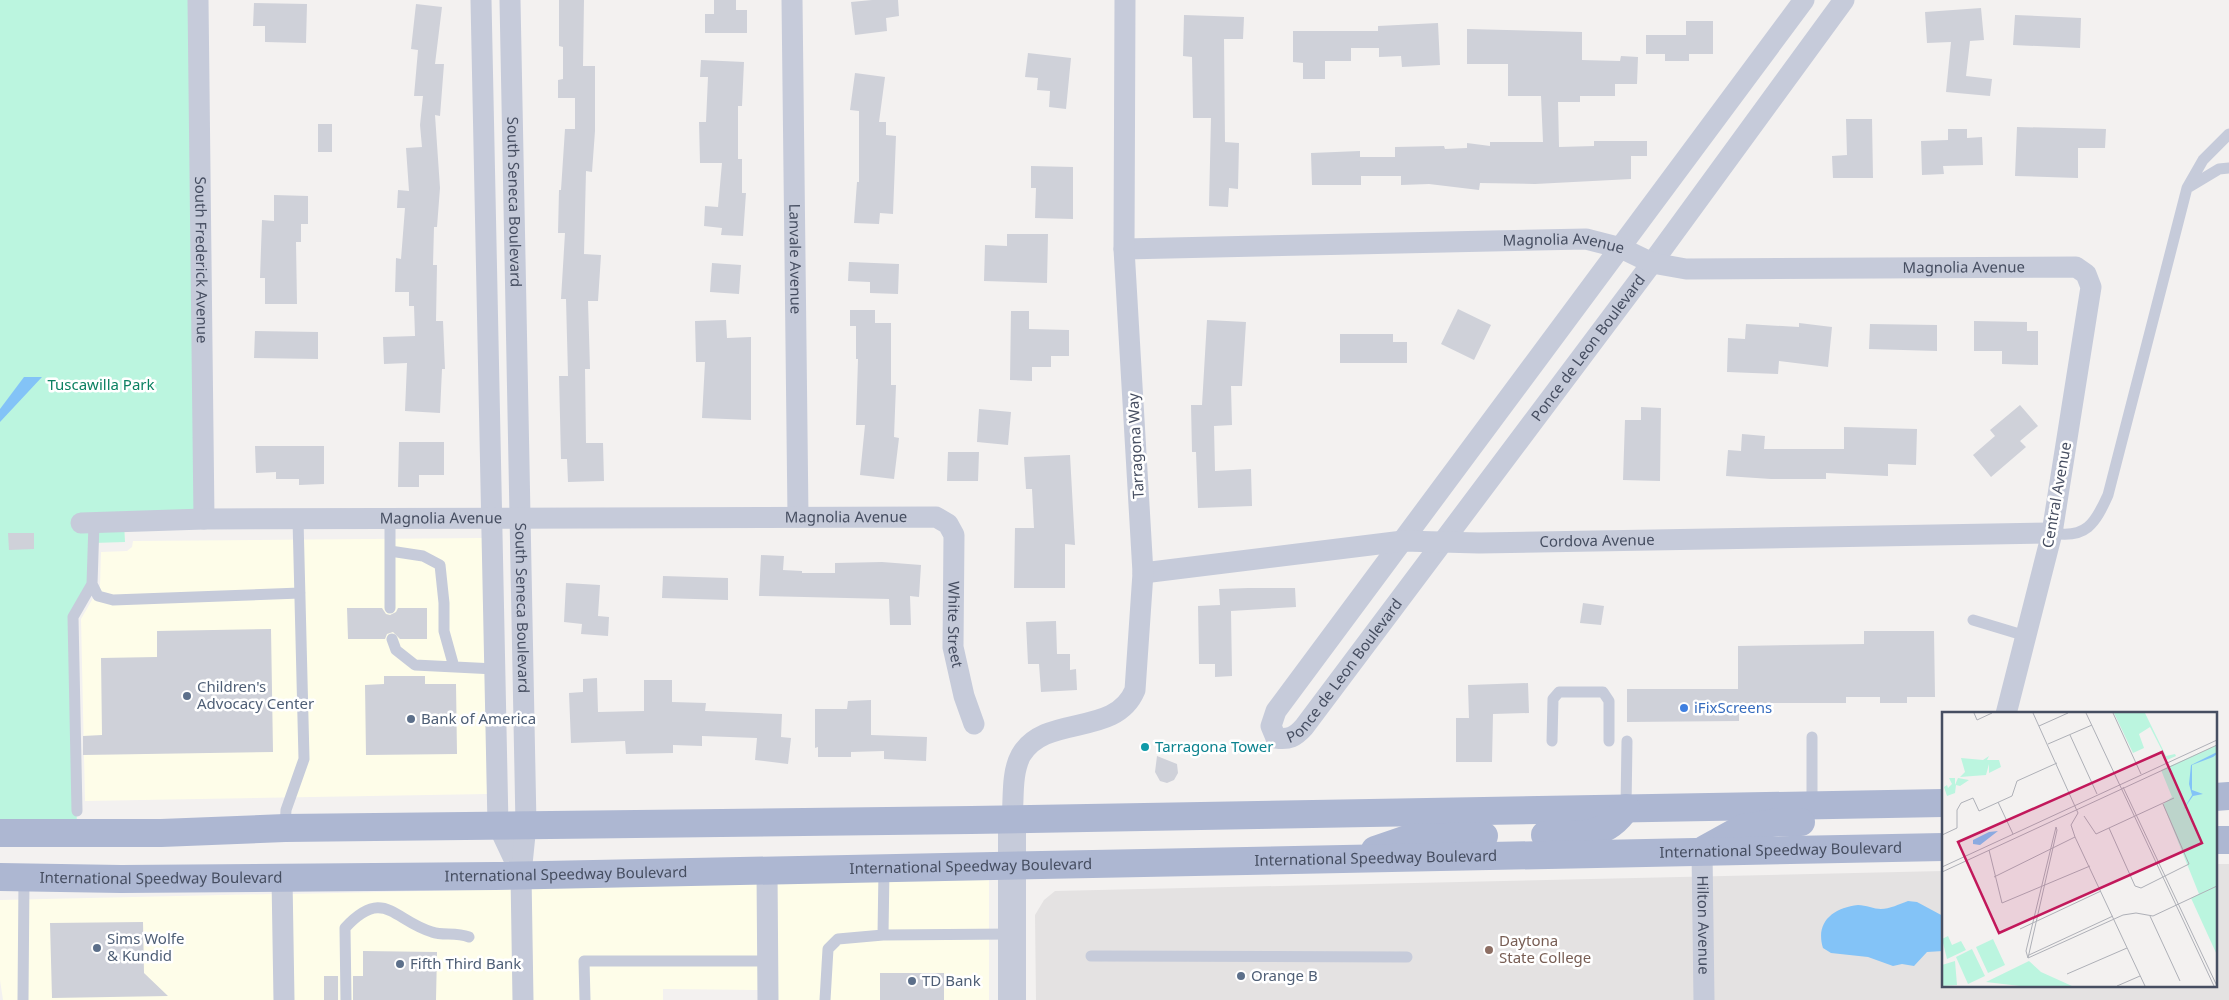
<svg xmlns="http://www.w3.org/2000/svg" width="2229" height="1000" viewBox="0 0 2229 1000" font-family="'Noto Sans',sans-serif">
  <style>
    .commercial { fill: #fefde9 }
    .education { fill: #e4e2e2 }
    .green { fill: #bbf5df }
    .water { fill: #83c3f7 }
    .building { fill: #cfd1d9 }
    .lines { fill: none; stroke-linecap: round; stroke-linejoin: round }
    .service { stroke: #c6cbda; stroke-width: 11 }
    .minor { stroke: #c6cbda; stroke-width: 21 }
    .tertiary { stroke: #c6cbda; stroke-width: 28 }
    .primary { stroke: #adb7d2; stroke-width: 28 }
    .service-dot { fill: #5c6f8a; stroke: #fff; stroke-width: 2 }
    .shop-dot { fill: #3f7fe0; stroke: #fff; stroke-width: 2 }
    .culture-dot { fill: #0f9aa8; stroke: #fff; stroke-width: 2 }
    .education-dot { fill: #8d6e63; stroke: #fff; stroke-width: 2 }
    .labels { text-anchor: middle; stroke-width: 5; stroke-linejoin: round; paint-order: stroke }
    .street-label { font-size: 15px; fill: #464e61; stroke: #fff }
    .park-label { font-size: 15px; fill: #0c8162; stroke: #fff }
    .service-label { font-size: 15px; fill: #4e5e75; stroke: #fff; text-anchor: start }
    .shop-label { font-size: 15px; fill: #366cbe; stroke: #fff; text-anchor: start }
    .culture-label { font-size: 15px; fill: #0d838f; stroke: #fff; text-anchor: start }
    .education-label { font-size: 15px; fill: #785e54; stroke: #fff; text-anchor: start }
    .inset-road { fill: none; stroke: #aeb0b7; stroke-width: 1 }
    .view { fill: #c2185b; fill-opacity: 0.15; stroke: #c2185b; stroke-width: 2.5 }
    .inset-edge { fill: none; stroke: #464e61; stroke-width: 2.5 }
  </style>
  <rect width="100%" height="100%" fill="#f3f1f0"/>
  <!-- commercial -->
  <path class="commercial" d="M483 538 487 794 85 801 81 619 100 586 101 552 127 551 132 547 133 541Z
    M989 879V1000H778L777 884Z
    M758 884V990L663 989V1000H533L531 889Z
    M512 889 514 1000H293L292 894Z
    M273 894 274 1000H3L0 980V900Z"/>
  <!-- education -->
  <path class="education" d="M2215 864H2229V1000H1036L1035 915 1044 900 1055 891 1943 871V986H2215Z"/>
  <!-- green -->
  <path class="green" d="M0 0H198L204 519 124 522 125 542 93 543 92 584 73 617 77 833H0Z"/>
  <!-- water -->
  <path class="water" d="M24 377H42L0 422V409Z
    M1908 901 1917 902 1943 916V951L1927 952 1914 966 1902 964 1893 966 1868 957 1831 953 1823 948C1815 922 1833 908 1858 905 1866 905 1874 909 1881 909 1889 909 1900 904 1908 901Z"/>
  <!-- building -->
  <path class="building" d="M559 0H584L583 66H595V131L592 172 586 171 584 254 601 255 598 301H588L590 369H585L586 443H603L604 481 568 482 567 459H561L559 376H568L566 299H561L565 233H558L559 190H561L565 129H575V98H558V80L563 79V47L559 46Z
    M714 0H736V10H747V33H705V14H714Z
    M872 0H898L899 16 886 18 887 31 855 35 851 2Z
    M254 3 307 4 306 43 265 42V26H253Z
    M416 4 442 7 435 64H444L440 116 435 115 440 188 437 227H434L433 265H437L436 321H443L445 369H442L440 413 405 411 407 363 384 364 383 337 415 336 414 306H409V292H395L396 258 401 259 405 208H397L398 190 409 191 406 148 422 147 420 125 423 96H414L418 50 411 49Z
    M1981 8 1984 40 1970 41 1966 76 1992 79 1990 96 1946 92 1951 42 1927 43 1925 12Z
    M1184 15 1244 17 1243 39H1224L1225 142 1239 143 1238 189 1229 188 1228 207 1209 206 1211 118H1193L1192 57 1183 56Z
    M2015 15 2081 18 2080 48 2013 45Z
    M1686 21H1713V54H1689V61H1665V54H1646V35H1686Z
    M1438 23 1440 65 1402 67 1401 56 1379 57V48H1351V61H1325V79H1303V63L1293 62V31H1378V26Z
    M1467 29 1582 32V60L1620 61 1621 56 1638 57 1637 84H1615V96H1580V102H1558L1559 147 1594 146V141H1647V156H1631V179L1535 184 1480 183 1479 190 1429 184 1401 185V176H1361V185H1312L1311 153 1360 151V157H1395V147L1444 146 1445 149 1467 148V143L1490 146V142H1543L1541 96H1508V64H1467Z
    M1028 53 1071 58 1066 109 1049 107 1050 91 1037 90 1038 78 1025 77Z
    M701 60 744 62 742 106H738V159H742V193H746L743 236 721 235 722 228 704 226 705 206 718 207 722 163H700L699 122H706L708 77H700Z
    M855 73 885 77 879 122H886V135L896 136 893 214 880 213 879 224 854 223 857 182H859V111L850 110Z
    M1846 119H1872L1873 178H1833L1832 156 1847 155Z
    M318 124H332V152H318Z
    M2017 127 2106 129 2105 148H2078V178L2015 176Z
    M1948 129H1967V138L1982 137 1983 165 1943 166 1944 174 1922 175 1921 141 1948 140Z
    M1031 166 1073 167V219L1035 218 1036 188H1031Z
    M274 195 308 196V224H301V242H296L297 304H265V278H260L262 220 274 221Z
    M1007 234H1048L1047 283 984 281 985 245 1007 246Z
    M849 262 899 264 898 294 870 293V282L848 281Z
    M712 263 741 265 739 294 710 292Z
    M1458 309 1491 325 1474 360 1441 344Z
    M850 310H875V323H891V385H896L894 437 899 438 894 479 860 475 865 425H856L858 359H856V326H850Z
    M1011 311H1029V329L1069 330V356H1051V367H1032V381L1010 380Z
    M726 320 727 338 751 337V420L702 418 705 362H696L695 321Z
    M1207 320 1246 322 1242 386H1231L1232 425 1214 426 1215 471 1251 469 1252 506 1198 508 1196 452H1192L1191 405H1202Z
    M1974 321 2027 322V331H2038V365L2002 364V351H1974Z
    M1799 323 1832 327 1828 367 1779 361 1778 374 1727 372 1728 338 1745 339 1746 324 1799 327Z
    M1870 324 1937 325V351L1869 349Z
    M255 331 318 332V359L254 358Z
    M1340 334H1393V342H1407V363H1340Z
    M2020 405 2038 426 2020 441 2026 447 1991 477 1973 455 1995 436 1990 430Z
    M1641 407 1661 408 1660 481 1623 480 1625 420H1641Z
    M979 409 1011 412 1008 445 977 442Z
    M1844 427 1917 429 1916 465 1888 464V476L1826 473V479H1771L1726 476 1728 450 1741 451 1742 434 1765 436 1764 449H1844Z
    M399 442H444V475H419V487H398Z
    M255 446H324V484L299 485V479H276V472L256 473Z
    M948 452H979L978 481H947Z
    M1070 455 1075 545 1065 544V588H1014L1015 528H1034L1032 489H1026L1024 457Z
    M8 533H34V549L9 550Z
    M761 555 784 556 783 570 802 571V573H835V563L882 562 921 565 919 597 910 596 911 625H890L889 599 759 596Z
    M663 576 728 578V600L662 598Z
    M566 583 600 585 598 616 609 617 608 636 581 634 582 624 564 622Z
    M1248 588H1295L1296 607 1231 611 1232 676 1215 677V664H1199L1198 606 1220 605 1219 589Z
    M1583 603 1604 606 1601 625 1580 623Z
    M347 608H382L386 614 390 615 396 612 398 608H427V639H400L393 632 387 634 385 639H348Z
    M1056 621 1057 654H1070V670L1076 669 1077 690 1041 692 1039 664H1028L1026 622Z
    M271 629 273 752 83 755V736L102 735 101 658 157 657V631Z
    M1864 631H1934L1935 697H1907V703H1880V697H1846V703H1739V721L1627 722V689H1738V646L1864 644Z
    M384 676H425V684H456L457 754 366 755 365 685 384 684Z
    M597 678 598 712 644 711V680H672V702L706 703 705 711 782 714 781 737 791 738 788 764 755 760 757 738 702 736V746L673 745V753L626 754 625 741 571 743 569 693 583 692V679Z
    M1528 683 1529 713 1493 714 1492 762H1456V718H1469L1468 685Z
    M871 700V735L927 737 926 761 884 759V751L851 752V757H818V747L815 748V709H847L848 701Z
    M1157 756 1177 764 1178 773 1174 780 1167 783 1160 781 1155 772Z
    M143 922 144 973 168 996 52 998 50 923Z
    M363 951 437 952 436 1000H353V976H363Z
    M880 973H944V1000H880Z
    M324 976H338V1000H324Z"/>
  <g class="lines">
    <!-- service -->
    <path class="service" d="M2189 187 2219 169 2229 168
      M94 523 92 584 98 596 113 600 300 593
      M2052 533C2086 539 2095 524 2108 495L2187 188 2203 160 2229 134
      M390 551 423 556 440 565 444 603V631L454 667
      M390 608V518
      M1973 620 2026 636
      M392 639 396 650 415 665 495 669
      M1552 741 1553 699 1559 692H1603L1609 701V741
      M1812 804V737
      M1626 808 1627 741
      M77 811 73 617 92 584
      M285 828 286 810 304 759 298 519
      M883 935 884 869
      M1091 956 1407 957
      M23 1000 24 878
      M346 1000 345 928C384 886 394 921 432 932 443 936 455 932 469 937
      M585 1000 584 961H768
      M825 1000 828 949 838 939 883 935 1012 934"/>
    <!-- minor -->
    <g class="minor">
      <path id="s1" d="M198 0 204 519"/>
      <path d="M481 0 498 825 521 874"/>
      <path id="s2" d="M510 0 526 825 521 874 523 1000"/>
      <path id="s3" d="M792 0 798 517"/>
      <path id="s4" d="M1804 0 1276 711 1271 726 1276 738C1289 740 1295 737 1304 727L1652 263 1844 0"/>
      <path id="s5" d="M1124 249 1586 239 1621 248 1652 263 1686 269 2076 267 2086 274 2091 287 2052 533 2006 714"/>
      <path id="s6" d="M81 523 204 519 936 517 948 524 954 535 953 647 964 696 974 724"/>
      <path id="s7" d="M1143 573 1403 541 1479 543 2052 533"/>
      <path d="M1012 819C1014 800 1011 773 1021 755 1046 713 1115 738 1135 690L1143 573 1124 249 1125 0"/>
      <path id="s8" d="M1702 851 1704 1000"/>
      <path d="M767 871 768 1000"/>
      <path d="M282 878 284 1000"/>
    </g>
    <!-- tertiary -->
    <path class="tertiary" d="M1012 1000V819"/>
    <!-- primary -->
    <g class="primary">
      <path d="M2215 797 2229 796"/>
      <path d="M0 833H161L285 828 971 820 1943 803"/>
      <path d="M1545 835C1579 835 1605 839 1626 808"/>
      <path d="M2215 840H2229"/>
      <path d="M1705 849 1743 828 1778 822H1801"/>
      <path d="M1375 850 1410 838 1484 836"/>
      <path id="s9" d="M0 877 121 879 495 876 1943 847"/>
    </g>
  </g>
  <!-- markers -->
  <g class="service-dot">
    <circle cx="187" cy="696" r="5"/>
    <circle cx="411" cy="719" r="5"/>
    <circle cx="97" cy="948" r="5"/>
    <circle cx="400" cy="964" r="5"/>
    <circle cx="1241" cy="976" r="5"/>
    <circle cx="912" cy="981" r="5"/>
  </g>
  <circle class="shop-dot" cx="1684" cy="708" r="5"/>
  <circle class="culture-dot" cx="1145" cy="747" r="5"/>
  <circle class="education-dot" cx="1489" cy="950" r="5"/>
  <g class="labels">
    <!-- street labels -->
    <g class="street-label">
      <text dy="5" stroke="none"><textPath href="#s2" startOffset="202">South Seneca Boulevard</textPath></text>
      <text dy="5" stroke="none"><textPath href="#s5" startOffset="440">Magnolia Avenue</textPath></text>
      <text dy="5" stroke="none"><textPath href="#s3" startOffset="259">Lanvale Avenue</textPath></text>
      <text dy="5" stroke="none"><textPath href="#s1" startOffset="260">South Frederick Avenue</textPath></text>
      <text dy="5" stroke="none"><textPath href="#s5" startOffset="845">Magnolia Avenue</textPath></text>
      <text dy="5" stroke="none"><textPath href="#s4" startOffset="1420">Ponce de Leon Boulevard</textPath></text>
      <text transform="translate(1136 446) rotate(-93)" y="5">Tarragona Way</text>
      <text transform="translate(2057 495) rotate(-80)" y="5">Central Avenue</text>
      <text dy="5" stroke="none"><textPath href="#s6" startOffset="765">Magnolia Avenue</textPath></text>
      <text dy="5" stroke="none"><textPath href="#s6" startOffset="360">Magnolia Avenue</textPath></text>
      <text dy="5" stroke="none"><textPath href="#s7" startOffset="456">Cordova Avenue</textPath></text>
      <text dy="5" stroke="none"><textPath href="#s2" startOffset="608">South Seneca Boulevard</textPath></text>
      <text dy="5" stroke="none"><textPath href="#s6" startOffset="971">White Street</textPath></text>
      <text dy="5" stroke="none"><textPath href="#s4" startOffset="1015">Ponce de Leon Boulevard</textPath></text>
      <text dy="5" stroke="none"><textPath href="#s9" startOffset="1781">International Speedway Boulevard</textPath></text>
      <text dy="5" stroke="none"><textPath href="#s9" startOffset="1376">International Speedway Boulevard</textPath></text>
      <text dy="5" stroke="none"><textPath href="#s9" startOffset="971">International Speedway Boulevard</textPath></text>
      <text dy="5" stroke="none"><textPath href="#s9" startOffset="566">International Speedway Boulevard</textPath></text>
      <text dy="5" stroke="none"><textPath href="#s9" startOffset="161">International Speedway Boulevard</textPath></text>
      <text dy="5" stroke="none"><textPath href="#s8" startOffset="74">Hilton Avenue</textPath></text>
    </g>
    <!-- park labels -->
    <g class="park-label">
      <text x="101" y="390">Tuscawilla Park</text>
    </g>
    <!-- service labels -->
    <g class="service-label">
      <text x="197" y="692">Children's<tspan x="197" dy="17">Advocacy Center</tspan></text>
      <text x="421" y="724">Bank of America</text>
      <text x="107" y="944">Sims Wolfe<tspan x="107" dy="17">&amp; Kundid</tspan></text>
      <text x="410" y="969">Fifth Third Bank</text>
      <text x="1251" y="981">Orange B</text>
      <text x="922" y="986">TD Bank</text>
    </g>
    <!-- shop labels -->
    <g class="shop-label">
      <text x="1694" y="713">iFixScreens</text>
    </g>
    <!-- culture labels -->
    <g class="culture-label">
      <text x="1155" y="752">Tarragona Tower</text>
    </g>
    <!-- education labels -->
    <g class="education-label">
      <text x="1499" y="946">Daytona<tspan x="1499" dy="17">State College</tspan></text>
    </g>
  </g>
  <!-- overview -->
  <g transform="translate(1942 712)">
    <rect width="275" height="275" fill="#f3f1f0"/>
    <path d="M172 1H203L224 44 233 42 234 44 225 48 208 15 197 22 202 36 191 41ZM275 33V243L249 186 257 182 221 92 230 85 219 58ZM47 44 45 48H57L59 55 47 61V52L44 63 18 65 23 60 19 46 41 48ZM7 66H13V73L16 66 27 68 18 74 14 73 13 81 5 84 2 75 5 73 6 76 10 72ZM6 224 10 233 19 229 24 238 5 247 0 227ZM51 227 63 253 46 261 34 235ZM30 237 43 264 26 272 14 245ZM13 249 15 273 0 274V253ZM87 249 99 260 130 274H78L44 270Z" fill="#bbf5df"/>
    <path d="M275 40V42L271 45 250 53V78L261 82 251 84 241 98 250 83 247 72 249 53ZM56 119 38 133 31 132V128L47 120Z" fill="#83c3f7"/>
    <path class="inset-road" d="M32 1 35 8 50 1M91 1 136 101 129 113 133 125 203 274M144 1 272 274M171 1 199 62M97 14 126 1M128 23 155 82M106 32 150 13M181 75 275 274M56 90 71 122M142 104 154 122 232 86M114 115 115 118 86 246 84 239ZM167 116 193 174 199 176 247 152 221 92M0 123 15 116V98L19 91 31 86 37 99 70 84 75 69 115 51M47 138 60 191 148 154M0 155 275 28M0 160 275 33M52 165 133 125M208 204 238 269M78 217 159 179M87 243 171 204M86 246 181 203 194 201 211 204 275 174M125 262 185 236M175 274 198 264"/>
    <path class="view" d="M220 40 260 131 57 221 16 130Z"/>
    <rect width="275" height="275" class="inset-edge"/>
  </g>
</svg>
